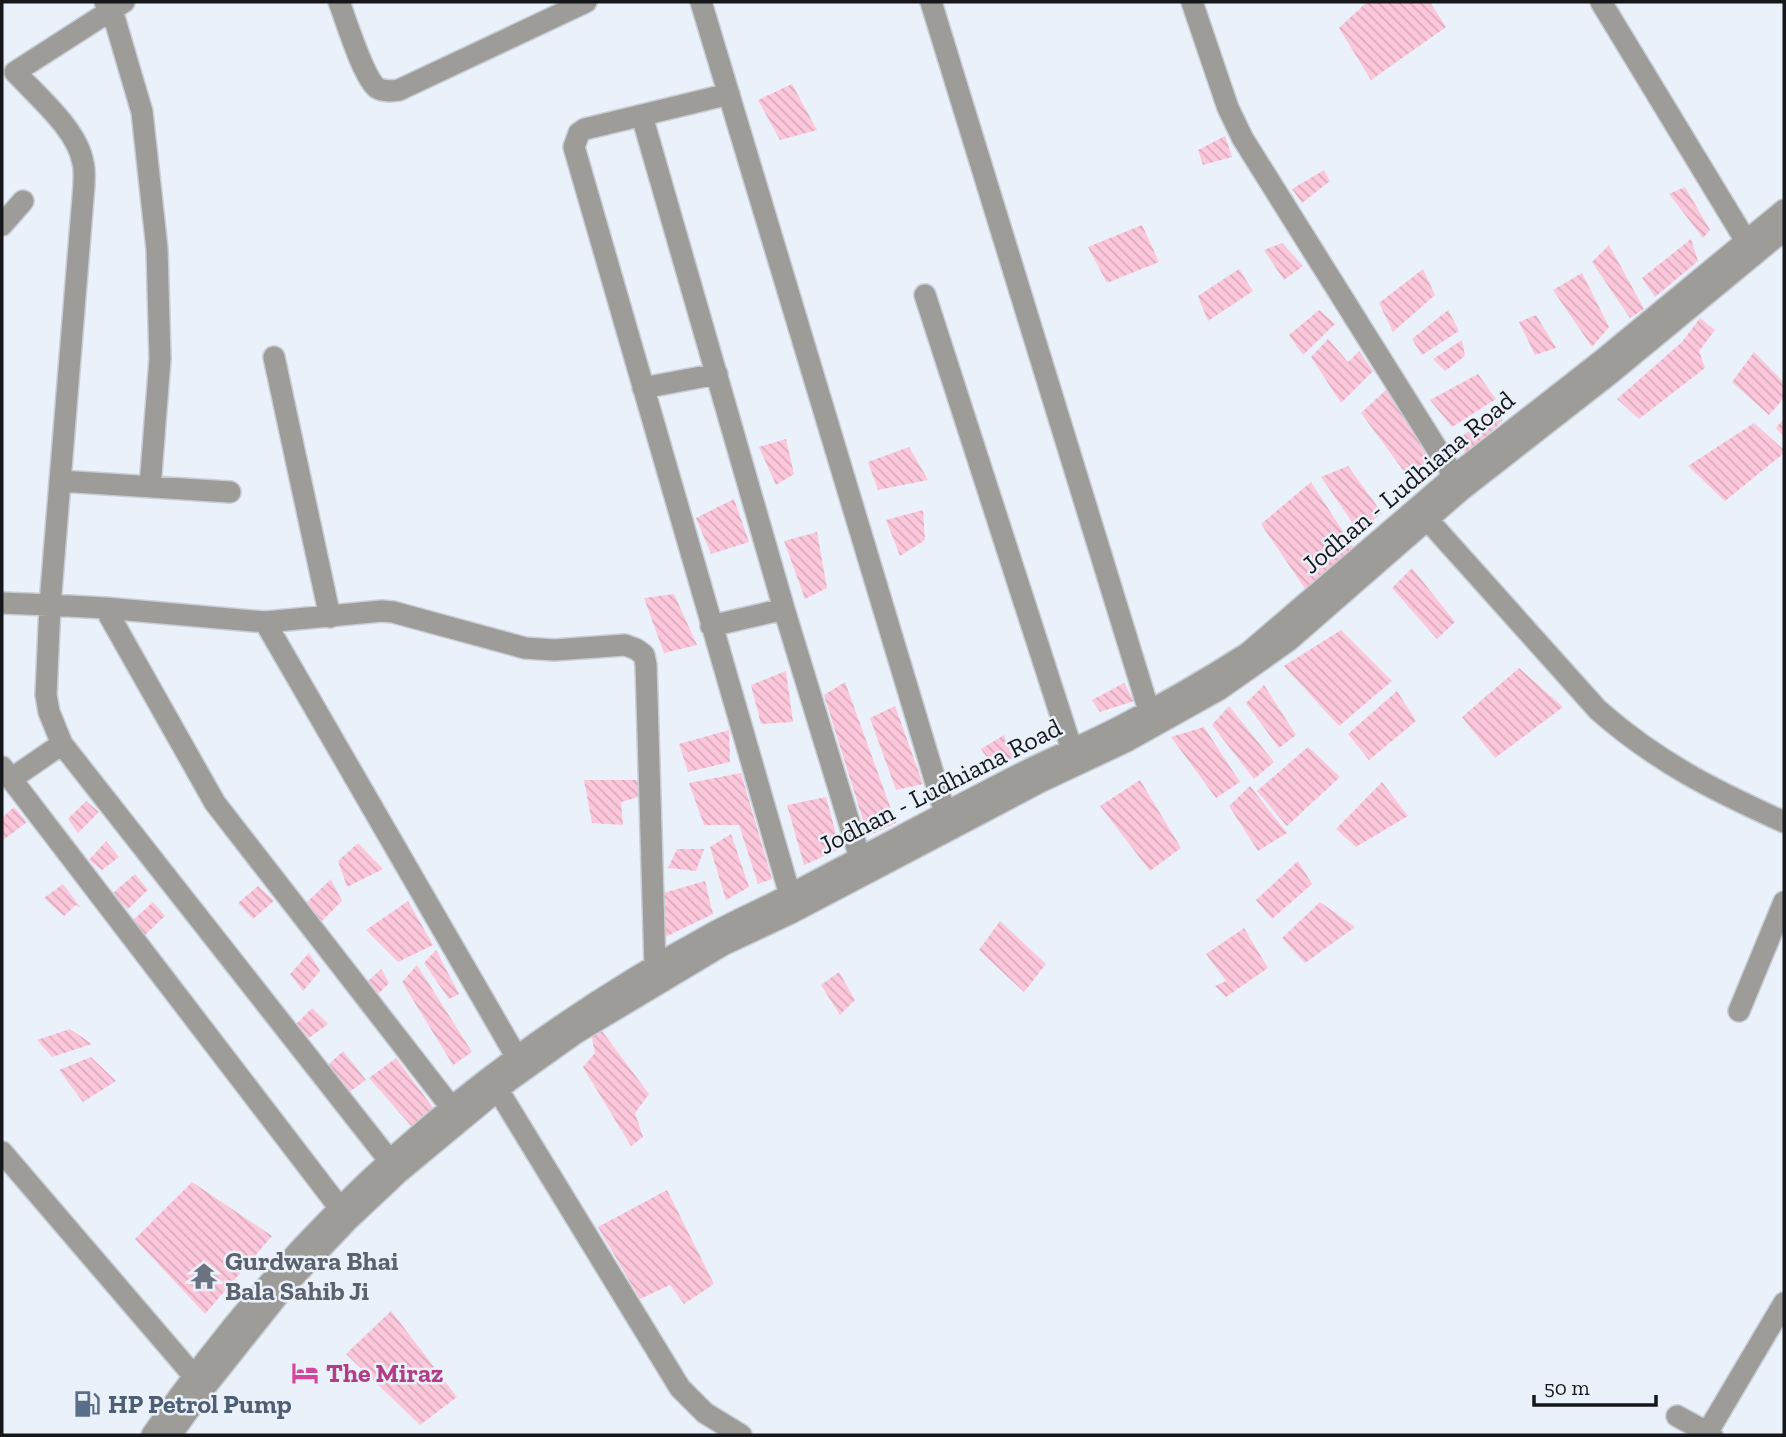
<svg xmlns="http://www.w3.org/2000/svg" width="1786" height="1437" viewBox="0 0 1786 1437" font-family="'Zilla Slab',serif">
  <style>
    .building { fill: url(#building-back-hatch) }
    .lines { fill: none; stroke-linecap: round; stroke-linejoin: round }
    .minor-casing { stroke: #c8ced6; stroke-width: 24 }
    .minor { stroke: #9e9c98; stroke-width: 21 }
    .labels { text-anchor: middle; stroke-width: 5; stroke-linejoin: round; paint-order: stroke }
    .street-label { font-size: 26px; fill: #15171a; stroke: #eaf1fa }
    .worship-label { font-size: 26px; font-weight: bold; fill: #5b616d; stroke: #eaf1fa; text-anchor: start }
    .hotel-label { font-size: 26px; font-weight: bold; fill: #b23c85; stroke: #eaf1fa; text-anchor: start }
    .service-label { font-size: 26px; font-weight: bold; fill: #4e5e75; stroke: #eaf1fa; text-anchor: start }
  </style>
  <defs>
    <pattern id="building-back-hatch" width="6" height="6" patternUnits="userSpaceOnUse" patternTransform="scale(1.75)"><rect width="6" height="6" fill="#fdc7db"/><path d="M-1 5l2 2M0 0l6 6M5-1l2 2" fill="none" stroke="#d8aabb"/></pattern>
  </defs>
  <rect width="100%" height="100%" fill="#eaf1fa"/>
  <!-- building -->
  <path class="building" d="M1367 2H1430L1446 27 1371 80 1339 28Z
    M792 84 817 130 780 140 758 100Z
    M1225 136 1232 157 1203 165 1198 150Z
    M1324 170 1330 181 1302 203 1292 189Z
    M1685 187 1710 230 1703 238 1669 194Z
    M1142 225 1159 262 1107 283 1088 247Z
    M1691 239 1698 261 1655 297 1642 278Z
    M1282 243 1303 266 1284 280 1264 250Z
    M1609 245 1644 309 1630 318 1592 262Z
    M1239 269 1253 291 1208 321 1198 296Z
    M1423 269 1435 295 1393 332 1379 303Z
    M1582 273 1609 327 1592 347 1553 290Z
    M1319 310 1335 324 1303 355 1289 335Z
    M1448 310 1459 331 1422 355 1412 339Z
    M1536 315 1556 348 1535 355 1519 322Z
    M1700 318 1715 330 1699 351 1705 368 1639 419 1617 399 1682 342Z
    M1328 339 1348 362 1359 351 1373 371 1341 403 1311 357Z
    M1462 340 1465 356 1445 371 1433 359Z
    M1754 352 1784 383V398L1769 415 1732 382Z
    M1478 374 1496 399 1452 427 1430 400Z
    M1388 388 1432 464 1406 474 1361 413Z
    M1499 407 1502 421 1467 455 1455 442Z
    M1784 418V437L1776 428Z
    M1754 423 1784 450V453L1725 501 1688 466Z
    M786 439 794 474 776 485 759 447Z
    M909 447 928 480 878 490 868 462Z
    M1348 466 1382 513 1359 532 1321 477Z
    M1311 482 1355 550 1306 590 1261 524Z
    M734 499 749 542 711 554 696 518Z
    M923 510 925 540 900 556 886 520Z
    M817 532 827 588 805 599 784 541Z
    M1412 568 1455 622 1437 639 1392 588Z
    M674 594 697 645 664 653 644 598Z
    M1341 630 1392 681 1339 726 1284 666Z
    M1519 668 1563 707 1495 758 1462 717Z
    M786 671 793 722 761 724 751 685Z
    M845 682 896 823 868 836 824 695Z
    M1124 683 1134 701 1100 712 1092 700Z
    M1264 685 1296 735 1279 748 1246 703Z
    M1397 691 1416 721 1369 760 1348 734Z
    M895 706 923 784 896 790 870 718Z
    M1229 706 1274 762 1254 779 1212 725Z
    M1204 727 1240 782 1216 798 1171 737Z
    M729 730 730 762 688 772 679 744Z
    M1004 735 1013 758 993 766 981 749Z
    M1308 747 1340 777 1287 826 1257 791Z
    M741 773 772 879 758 884 739 825H704L689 783Z
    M584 780H640L639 797 621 802 623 825 592 823Z
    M1140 780 1181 848 1150 871 1100 806Z
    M1382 782 1408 816 1356 847 1336 829Z
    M1250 786 1287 833 1258 851 1229 806Z
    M826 797 840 849 804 865 787 805Z
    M86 801 99 812 78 833 68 819Z
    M14 807 27 822 2 841V818Z
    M731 834 749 887 726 900 710 847Z
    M106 841 119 857 102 870 89 860Z
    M358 843 383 869 347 887 338 861Z
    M677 849H704L696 871 668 868Z
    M1298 861 1312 884 1272 919 1256 900Z
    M135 874 148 890 128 909 112 894Z
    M331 879 342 901 322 921 306 903Z
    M705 881 713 914 663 938 660 894Z
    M63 884 81 908 76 905 64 916 44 898Z
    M258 886 274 901 253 919 238 903Z
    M408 901 433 945 398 962 366 930Z
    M153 902 165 916 145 935 132 921Z
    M1320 902 1355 927 1305 963 1282 938Z
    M1000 921 1046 964 1024 992 979 950Z
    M1244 928 1268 968 1226 997 1215 986 1226 981 1206 954Z
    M436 950 459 994 449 999 424 963Z
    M309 953 320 971 303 991 290 974Z
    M417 965 472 1052 453 1065 402 982Z
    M381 969 389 983 377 995 367 982Z
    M839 972 855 1000 840 1015 821 985Z
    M312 1008 328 1024 309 1038 295 1025Z
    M599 1027 649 1094 635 1113 643 1137 631 1146 583 1067 595 1053 591 1034Z
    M70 1029 92 1044 52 1057 37 1040Z
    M343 1051 366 1080 349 1092 329 1064Z
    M91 1057 116 1081 83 1102 59 1070Z
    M396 1058 434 1109 413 1128 369 1078Z
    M192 1182 272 1236 205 1314 135 1239Z
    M667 1190 714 1284 684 1304 670 1285 640 1299 598 1227Z
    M391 1311 457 1397 420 1425 346 1354Z"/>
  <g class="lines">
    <defs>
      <path id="minor" d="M105 2 112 10 142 112 157 249 160 359 150 487
        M124 2 15 72C37 96 78 130 83 163 85 170 84 178 84 185L50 605 105 608 215 803 451 1107
        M339 2C346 20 363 77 377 88 384 92 391 91 399 90L586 2
        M701 2 945 813
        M931 2 1149 711
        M1192 2 1228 108 1243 139 1454 476
        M1601 2 1746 241
        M729 94 585 129 579 133 574 147 790 895
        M642 116 784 609 860 858
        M2 225 23 201
        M925 295 1072 750
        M274 357 330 617
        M643 388 717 374
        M60 481 230 492
        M1418 509 1598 710C1657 762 1713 790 1784 822
        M2 603 50 605 46 695 49 712 62 744 389 1160
        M105 608 265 622 382 611 393 612 525 648 554 650 625 645 636 649 644 655 646 665 655 966
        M265 622 516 1056
        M711 626 784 609
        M2 767 339 1207
        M11 779 62 744
        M1739 1011 1784 902
        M498 1090 680 1388 705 1413 741 1435
        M2 1152 193 1375
        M1677 1416 1712 1435
        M1707 1433 1784 1303
        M152 1435C298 1220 485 1057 713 933 739 919 767 907 793 893 872 852 951 809 1030 769 1061 754 1093 741 1123 725 1166 703 1207 679 1248 653L1454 476 1601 361 1784 210
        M171 1435 203 1390 289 1282 349 1219 398 1173 510 1080 576 1033 723 945 793 912 1040 782 1125 742 1220 689 1288 641 1460 491 1611 373 1784 230"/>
    </defs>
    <!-- minor casing -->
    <use href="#minor" class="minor-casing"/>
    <!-- minor -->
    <use href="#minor" class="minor"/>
  </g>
  <!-- icons -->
  <defs>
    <symbol id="temple-bare" viewBox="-9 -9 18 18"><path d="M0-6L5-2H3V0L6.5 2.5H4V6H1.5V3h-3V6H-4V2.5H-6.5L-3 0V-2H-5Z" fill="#6b7280" stroke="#eaf1fa" stroke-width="2.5" paint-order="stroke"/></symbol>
    <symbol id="hotel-bare" viewBox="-9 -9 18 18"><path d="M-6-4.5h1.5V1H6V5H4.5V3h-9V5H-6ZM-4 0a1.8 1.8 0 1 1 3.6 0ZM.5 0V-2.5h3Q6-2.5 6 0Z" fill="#d1479c" stroke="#eaf1fa" stroke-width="2.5" paint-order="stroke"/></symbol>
    <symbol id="fuel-bare" viewBox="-9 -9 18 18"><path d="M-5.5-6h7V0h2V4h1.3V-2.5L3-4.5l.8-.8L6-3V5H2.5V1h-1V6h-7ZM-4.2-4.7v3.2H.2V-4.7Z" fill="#5c6f8a" stroke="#eaf1fa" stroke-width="2.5" paint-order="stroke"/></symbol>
  </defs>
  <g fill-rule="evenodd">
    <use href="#temple-bare" x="185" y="1257" width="38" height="38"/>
    <use href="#hotel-bare" x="286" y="1354" width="38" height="38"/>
    <use href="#fuel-bare" x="68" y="1385" width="38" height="38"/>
  </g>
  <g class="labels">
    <!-- street labels -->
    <g class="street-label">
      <text transform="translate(1408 482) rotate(-40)" y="9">Jodhan - Ludhiana Road</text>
      <text transform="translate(940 786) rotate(-27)" y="9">Jodhan - Ludhiana Road</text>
    </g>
    <!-- worship labels -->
    <g class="worship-label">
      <text x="225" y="1270">Gurdwara Bhai<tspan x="225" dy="30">Bala Sahib Ji</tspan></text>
    </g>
    <!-- hotel labels -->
    <g class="hotel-label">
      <text x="326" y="1382">The Miraz</text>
    </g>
    <!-- service labels -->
    <g class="service-label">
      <text x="108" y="1413">HP Petrol Pump</text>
    </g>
  </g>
  <!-- border -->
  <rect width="1786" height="1437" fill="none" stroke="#15171a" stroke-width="7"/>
  <!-- scale -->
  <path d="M1534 1395v10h122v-10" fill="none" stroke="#15171a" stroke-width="3.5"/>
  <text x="1544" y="1395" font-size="21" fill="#15171a" stroke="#eaf1fa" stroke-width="5" paint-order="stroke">50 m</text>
</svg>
